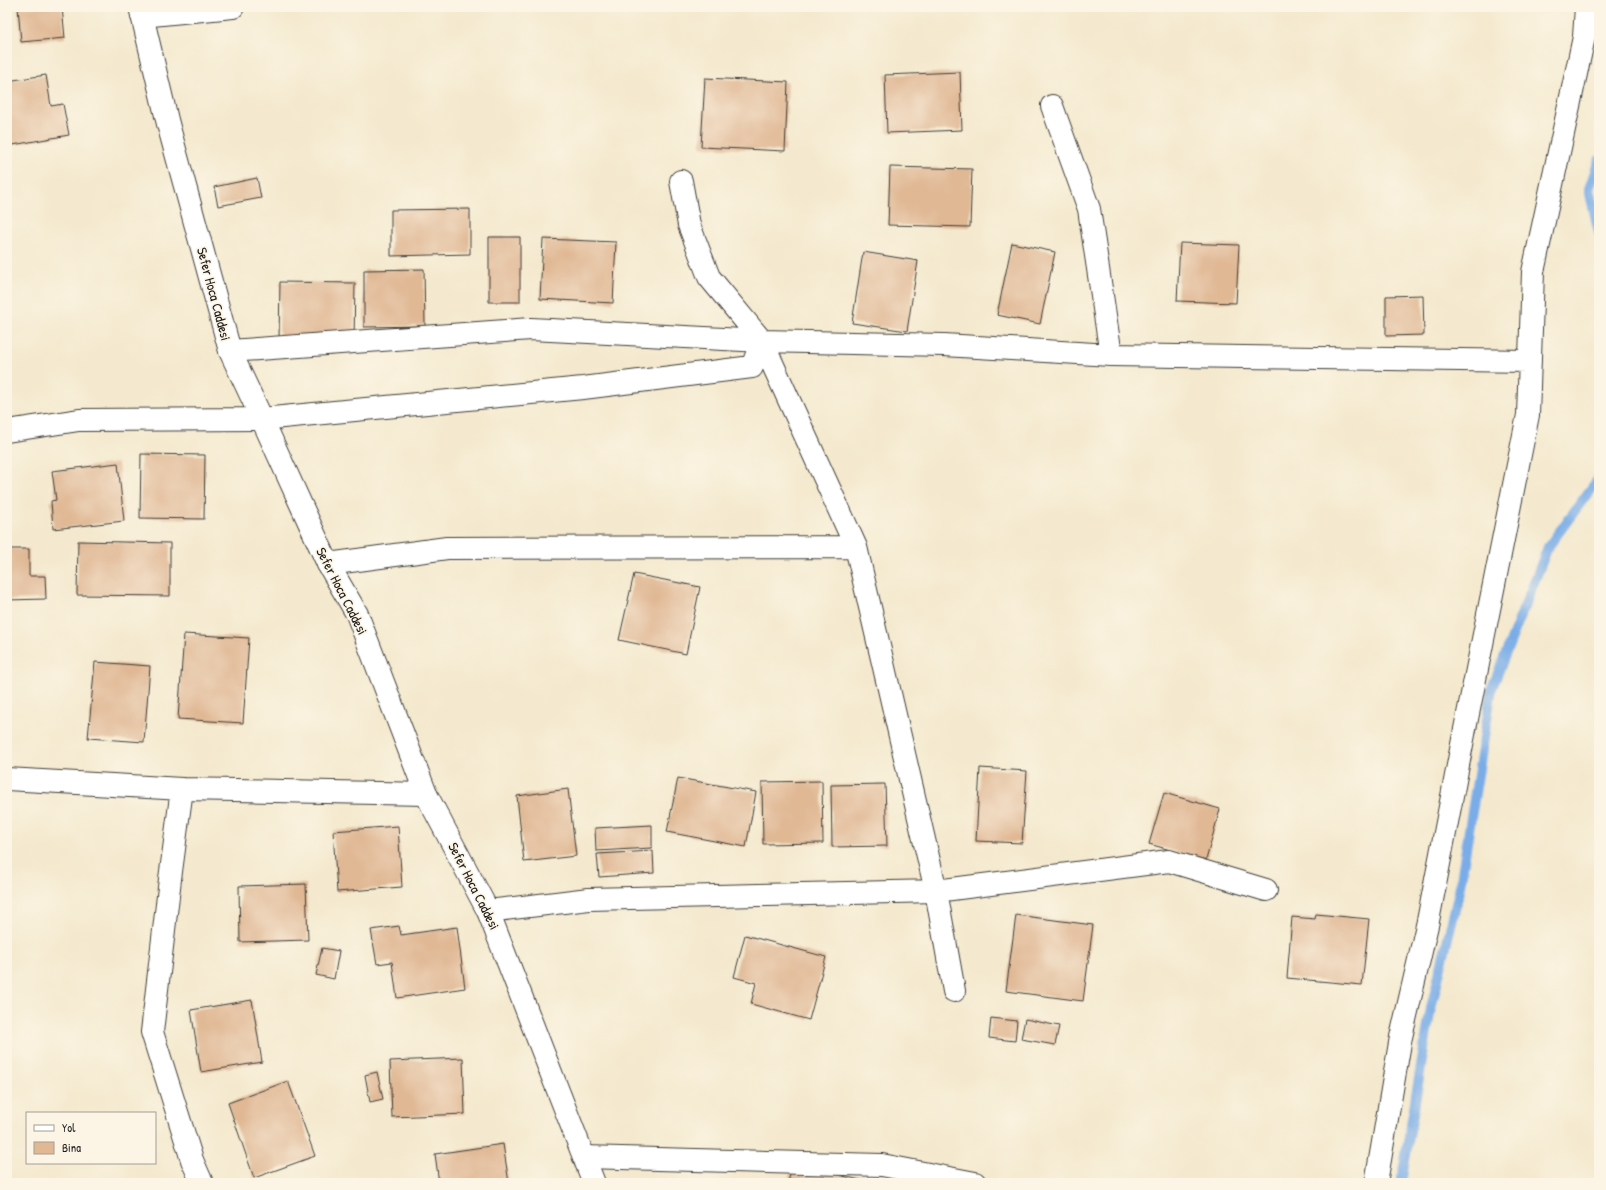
<svg xmlns="http://www.w3.org/2000/svg" width="1606" height="1190" viewBox="0 0 1606 1190" font-family="'Patrick Hand',sans-serif">
  <style>
    .lines { fill: none; stroke-linecap: round; stroke-linejoin: round }
    .stream { stroke: #7aade7; stroke-width: 10 }
    .building { fill: #e0b894 }
    .minor-casing { stroke: #3c3b37; stroke-width: 24 }
    .tertiary-casing { stroke: #3c3b37; stroke-width: 24 }
    .minor { stroke: #fff; stroke-width: 22 }
    .tertiary { stroke: #fff; stroke-width: 22 }
    .labels { text-anchor: middle; stroke-width: 3.5; stroke-linejoin: round; paint-order: stroke }
    .street-label { font-size: 14px; fill: #1c1c1c; stroke: #fcf5e5 }
  </style>
  <rect width="100%" height="100%" fill="#fcf5e5"/>
  <filter id="ink" filterUnits="userSpaceOnUse"><feTurbulence type="fractalNoise" baseFrequency=".025" numOctaves="2"/><feDisplacementMap in="SourceGraphic" scale="8" xChannelSelector="R" yChannelSelector="G"/><feConvolveMatrix kernelMatrix="1 2 1 2 8 2 1 2 1" color-interpolation-filters="sRGB"/></filter>
  <filter id="wash" filterUnits="userSpaceOnUse"><feTurbulence type="fractalNoise" baseFrequency=".012" numOctaves="4" result="noise"/><feDisplacementMap in="SourceGraphic" scale="16" xChannelSelector="R" yChannelSelector="G"/><feGaussianBlur stdDeviation="0.9" result="paint"/><feColorMatrix in="noise" values="0 0 0 0 0 0 0 0 0 0 0 0 0 0 0 0 0 1.4 0 .05"/><feComposite in="paint" operator="in"/></filter>
  <g filter="url(#wash)">
    <rect width="100%" height="100%" fill="#f4e9ce"/>
    <g class="lines">
      <!-- stream -->
      <path class="stream" d="M1599 160 1589 189 1599 233
        M1401 1183 1431 1008 1459 892 1492 688 1548 547 1599 478"/>
    </g>
    <g id="blocks">
      <!-- building -->
      <path class="building" d="M18 7H62L65 38 21 42Z
        M960 72 962 130 887 133 885 75Z
        M46 75 51 106 63 104 69 135 7 146V81Z
        M705 78 788 82 785 151 701 147Z
        M890 167 972 169 970 227 888 225Z
        M257 178 261 198 218 206 214 187Z
        M470 209V254L391 256V210Z
        M489 237H520V302H489Z
        M543 239 616 242 613 303 540 299Z
        M1012 243 1055 252 1040 324 997 315Z
        M1180 243 1239 245 1236 303 1177 301Z
        M863 252 918 261 907 331 852 323Z
        M424 269 425 326 364 327V270Z
        M280 282 355 283 354 340 279 339Z
        M1423 295 1424 335 1386 336V296Z
        M141 454 205 455 204 519 140 518Z
        M118 463 124 521 53 529 51 501 56 500 52 471Z
        M78 541 170 543V596L77 595Z
        M7 549H29V576H45L46 599 7 600Z
        M634 574 700 587 686 654 619 640Z
        M184 634 249 638 243 723 178 719Z
        M95 662 150 666 144 742 88 738Z
        M980 768 1027 771 1022 843 976 841Z
        M678 778 756 792 746 847 667 832Z
        M822 781 823 843 763 844 762 782Z
        M885 784 887 846 832 847 831 785Z
        M568 789 576 856 524 862 517 796Z
        M1164 793 1220 809 1206 860 1149 844Z
        M652 825V848L596 851 595 828Z
        M398 826 402 887 337 892 333 831Z
        M653 851 654 873 599 877 597 854Z
        M306 884 308 940 240 942 239 886Z
        M1316 914 1369 919 1362 985 1287 978 1292 917 1315 919Z
        M1016 915 1093 925 1083 1001 1006 991Z
        M399 926 401 935 457 927 465 988 397 998 392 962 377 964 371 930Z
        M745 935 826 957 809 1020 751 1004 756 983 734 977Z
        M322 948 339 951 334 979 316 975Z
        M252 1000 262 1062 201 1072 191 1010Z
        M991 1018 1017 1021 1015 1041 989 1038Z
        M1025 1019 1059 1026 1055 1045 1021 1039Z
        M463 1058 465 1114 392 1117 390 1061Z
        M377 1072 383 1099 370 1102 365 1075Z
        M288 1081 315 1156 254 1178 228 1103Z
        M503 1144 509 1183H439L435 1154Z
        M792 1165 870 1182V1183H788Z"/>
    </g>
  </g>
  <g filter="url(#ink)">
    <use href="#blocks" fill-opacity="0" stroke="#3c3b37" stroke-width="1"/>
    <g class="lines">
      <defs>
        <path id="minor" d="M142 16 233 7
          M681 181 689 225 709 277 762 341 856 547 936 891 954 991
          M230 351 531 329 762 341 944 345 1111 355 1089 209 1052 106
          M1111 355 1530 361
          M7 431 79 420 262 419 583 388 752 367 762 341
          M328 564 447 548 856 547
          M7 779 182 789 426 794
          M182 789 170 879 152 1032 192 1160 202 1183
          M488 911 589 899 936 891 1169 861 1266 890
          M584 1157 882 1165 975 1183
          M1376 1183 1401 1037 1428 921 1465 729 1528 415 1533 272 1584 37 1586 7"/>
        <path id="tertiary" d="M140 7 168 124 230 351 262 419 328 564 357 614 426 794 488 911 594 1183"/>
      </defs>
      <!-- minor casing -->
      <use href="#minor" class="minor-casing"/>
      <!-- tertiary casing -->
      <use href="#tertiary" class="tertiary-casing"/>
      <!-- minor -->
      <use href="#minor" class="minor"/>
      <!-- tertiary -->
      <use href="#tertiary" class="tertiary"/>
    </g>
  </g>
  <g class="labels">
    <!-- street labels -->
    <g class="street-label">
      <text transform="translate(214 294) rotate(75)" y="5">Sefer Hoca Caddesi</text>
      <text transform="translate(342 591) rotate(63)" y="5">Sefer Hoca Caddesi</text>
      <text transform="translate(474 886) rotate(63)" y="5">Sefer Hoca Caddesi</text>
    </g>
  </g>
  <!-- margin -->
  <rect width="1606" height="1190" fill="none" stroke="#fcf5e5" stroke-width="24"/>
  <!-- legend -->
  <rect x="26" y="1112" width="130" height="52" fill="#fcf5e5" stroke="#a29e95"/>
  <rect x="34" y="1125" width="20" height="6" fill="#ffffff" stroke="#a29e95"/>
  <text x="62" y="1132" font-size="12" fill="#1c1c1c">Yol</text>
  <rect x="34" y="1142" width="20" height="12" fill="#e0b894" stroke="#a29e95"/>
  <text x="62" y="1152" font-size="12" fill="#1c1c1c">Bina</text>
</svg>
